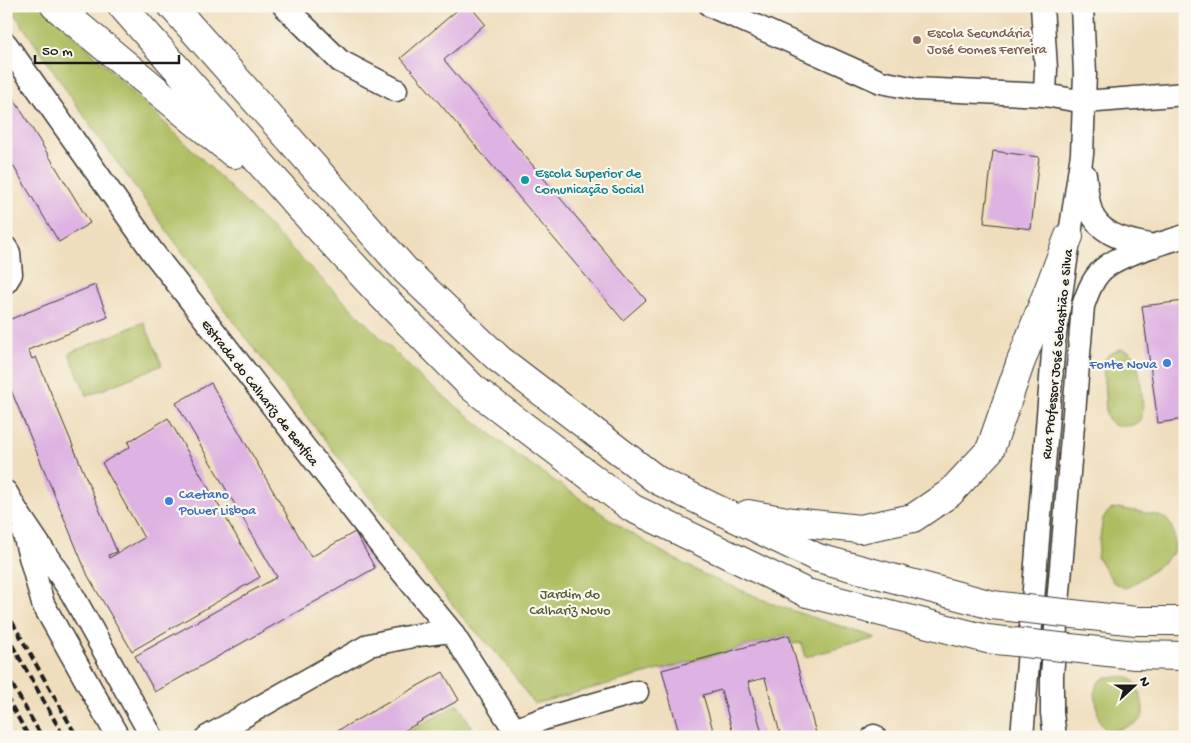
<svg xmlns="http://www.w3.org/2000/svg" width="1191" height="743" viewBox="0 0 1191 743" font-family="'Gochi Hand',sans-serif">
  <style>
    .green { fill: #adbd60; stroke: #646c3e }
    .building { fill: #deb2e2 }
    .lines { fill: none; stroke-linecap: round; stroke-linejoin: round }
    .minor-casing { stroke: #3c3934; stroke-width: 25 }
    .highway-casing { stroke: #3c3934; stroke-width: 30 }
    .minor { stroke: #fff; stroke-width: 22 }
    .highway { stroke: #fff; stroke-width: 28 }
    .rail { stroke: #1c1c1c; stroke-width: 4; stroke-dasharray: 8 4; stroke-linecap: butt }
    .highway-bridge-casing { stroke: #3c3934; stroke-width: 30; stroke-linecap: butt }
    .highway-bridge { stroke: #fff; stroke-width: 28 }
    .education-dot { fill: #8d6e63; stroke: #fbf7ec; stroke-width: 2 }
    .culture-dot { fill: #0f9aa8; stroke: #fbf7ec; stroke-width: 2 }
    .shop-dot { fill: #3f7fe0; stroke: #fbf7ec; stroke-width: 2 }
    .labels { text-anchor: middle; stroke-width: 4.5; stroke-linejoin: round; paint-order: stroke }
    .education-label { font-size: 14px; fill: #785e54; stroke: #fbf7ec; text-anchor: start }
    .culture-label { font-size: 14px; fill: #0d838f; stroke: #fbf7ec; text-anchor: start }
    .street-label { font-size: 14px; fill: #1c1c1c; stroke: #fbf7ec }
    .shop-label { font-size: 14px; fill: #366cbe; stroke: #fbf7ec; text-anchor: end }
    .park-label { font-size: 14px; fill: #565c37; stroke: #fbf7ec }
  </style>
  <rect width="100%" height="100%" fill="#fbf7ec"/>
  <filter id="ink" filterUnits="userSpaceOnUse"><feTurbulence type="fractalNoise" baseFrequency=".02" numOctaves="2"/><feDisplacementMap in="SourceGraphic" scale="10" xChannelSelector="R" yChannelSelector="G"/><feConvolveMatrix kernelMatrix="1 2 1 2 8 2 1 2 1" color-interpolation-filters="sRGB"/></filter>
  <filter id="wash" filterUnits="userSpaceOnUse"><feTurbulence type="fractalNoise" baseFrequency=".0096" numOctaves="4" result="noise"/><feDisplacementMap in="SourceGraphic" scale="20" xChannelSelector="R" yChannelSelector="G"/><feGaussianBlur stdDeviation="1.12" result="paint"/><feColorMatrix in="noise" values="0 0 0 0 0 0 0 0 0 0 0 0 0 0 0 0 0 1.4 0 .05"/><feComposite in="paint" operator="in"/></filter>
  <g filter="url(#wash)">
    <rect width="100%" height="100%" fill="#efdebd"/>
    <!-- green -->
    <path class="green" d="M9 6H44L208 165 421 378 513 452 630 533 673 558 707 576 781 607 877 638 805 657 801 643 792 644 789 635 534 704 502 659 462 617 232 320 95 132Z
      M144 322 162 365 87 396 69 353Z
      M1120 349C1126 349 1130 350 1134 355 1139 362 1146 413 1141 419 1136 426 1127 426 1120 426 1112 426 1108 421 1106 414L1103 362 1109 354Z
      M1118 508C1130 511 1159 513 1167 520 1174 526 1177 546 1172 554 1168 560 1132 587 1125 588L1114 583 1097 557 1103 518 1110 510Z
      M1107 677C1114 677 1124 675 1130 678 1138 682 1146 709 1142 717 1139 723 1132 725 1126 727 1104 736 1099 727 1097 707 1096 701 1094 693 1096 687 1097 682 1102 679 1107 677Z
      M458 704 478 737H399Z"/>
    <g id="blocks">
      <!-- building -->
      <path class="building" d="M462 6H470L485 24 444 60 646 300 623 320 401 58Z
        M6 86 90 223 59 242 6 154Z
        M993 151 1039 157 1031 229 984 223Z
        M95 285 108 317 28 350 32 359 36 357 117 552 108 555 109 558 144 538 102 463 130 447 128 442 168 418 260 577 132 651 88 576 6 378V369L10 368 6 360V321Z
        M1185 301V419L1158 423 1142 306Z
        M211 383 311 557 355 532 375 568 155 692 135 656 277 577 176 403Z
        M789 635 817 737H781L765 678 748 682 763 737H734L721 690 703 695 715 737H680L662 670Z
        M443 672 459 700 393 737H326Z"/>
    </g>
  </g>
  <g filter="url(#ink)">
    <use href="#blocks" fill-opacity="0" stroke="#3c3934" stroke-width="1"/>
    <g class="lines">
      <defs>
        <path id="minor" d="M284 6 340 61 396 90
          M711 6 881 82 916 89 1045 95
          M1042 6 1046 69 1045 95 1085 102 1185 94
          M6 44 152 251 389 556 451 631 519 737
          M1085 175C1087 188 1087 206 1094 218 1106 238 1134 242 1154 246
          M6 248 9 253 11 274 6 282
          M6 492 18 513 71 592 152 737
          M23 531 43 604 118 737
          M514 730 546 718 637 692
          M874 736V737
          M207 737 369 645 418 635 451 631
          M1022 737 1054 341 1082 154 1085 74 1082 6
          M1055 737 1052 713V675L1083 306C1088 291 1094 275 1107 266 1124 253 1164 243 1185 236"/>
        <path id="highway" d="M55 6 234 154
          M122 6 299 207 382 296 473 388 632 508 807 593
          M172 6 406 271 499 359 657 480 818 558
          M748 514 793 522 860 529 913 518 950 493 990 450 1020 364 1069 236"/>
      </defs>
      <!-- minor casing -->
      <use href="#minor" class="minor-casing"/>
      <!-- highway casing -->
      <use href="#highway" class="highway-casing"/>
      <!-- minor -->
      <use href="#minor" class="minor"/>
      <!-- highway -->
      <use href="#highway" class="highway"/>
      <!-- rail -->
      <path class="rail" d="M6 611 77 737
        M6 634 64 737
        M6 674 42 737
        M6 696 29 737"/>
      <defs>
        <path id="highway-bridge" d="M818 558 992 605 1136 621H1185
          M807 593 987 639 1135 655 1185 656"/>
      </defs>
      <!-- highway-bridge casing -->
      <use href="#highway-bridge" class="highway-bridge-casing"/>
      <!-- highway-bridge -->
      <use href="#highway-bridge" class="highway-bridge"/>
    </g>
  </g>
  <!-- markers -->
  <circle class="education-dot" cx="917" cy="40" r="5"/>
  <circle class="culture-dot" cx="525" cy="180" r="5"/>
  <g class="shop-dot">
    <circle cx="1167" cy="363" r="5"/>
    <circle cx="169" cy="501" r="5"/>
  </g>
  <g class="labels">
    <!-- education labels -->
    <g class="education-label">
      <text x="927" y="37">Escola Secundária<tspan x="927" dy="16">José Gomes Ferreira</tspan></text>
    </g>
    <!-- culture labels -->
    <g class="culture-label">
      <text x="535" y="177">Escola Superior de<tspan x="535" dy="16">Comunicação Social</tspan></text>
    </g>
    <!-- street labels -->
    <g class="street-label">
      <text transform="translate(1056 354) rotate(-84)" y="5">Rua Professor José Sebastião e Silva</text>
      <text transform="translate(261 392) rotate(52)" y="5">Estrada do Calhariz de Benfica</text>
    </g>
    <!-- shop labels -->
    <g class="shop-label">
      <text x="1157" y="368">Fonte Nova</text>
      <text x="179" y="498" text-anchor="start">Caetano<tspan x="179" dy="16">Power Lisboa</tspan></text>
    </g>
    <!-- park labels -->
    <g class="park-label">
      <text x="570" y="598">Jardim do<tspan x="570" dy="16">Calhariz Novo</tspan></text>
    </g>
  </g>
  <!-- margin -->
  <rect width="1191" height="743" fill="none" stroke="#fbf7ec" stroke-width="25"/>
  <!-- north arrow -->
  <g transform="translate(1134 686) rotate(69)" stroke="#fbf7ec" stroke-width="4" paint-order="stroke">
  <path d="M0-4L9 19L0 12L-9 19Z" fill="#1c1c1c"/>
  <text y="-8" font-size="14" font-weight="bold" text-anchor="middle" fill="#1c1c1c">N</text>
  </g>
  <!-- scale -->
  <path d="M35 55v8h144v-8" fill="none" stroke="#1c1c1c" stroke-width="2.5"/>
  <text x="42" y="55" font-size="15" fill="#1c1c1c" stroke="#fbf7ec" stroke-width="4" paint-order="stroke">50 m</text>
</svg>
